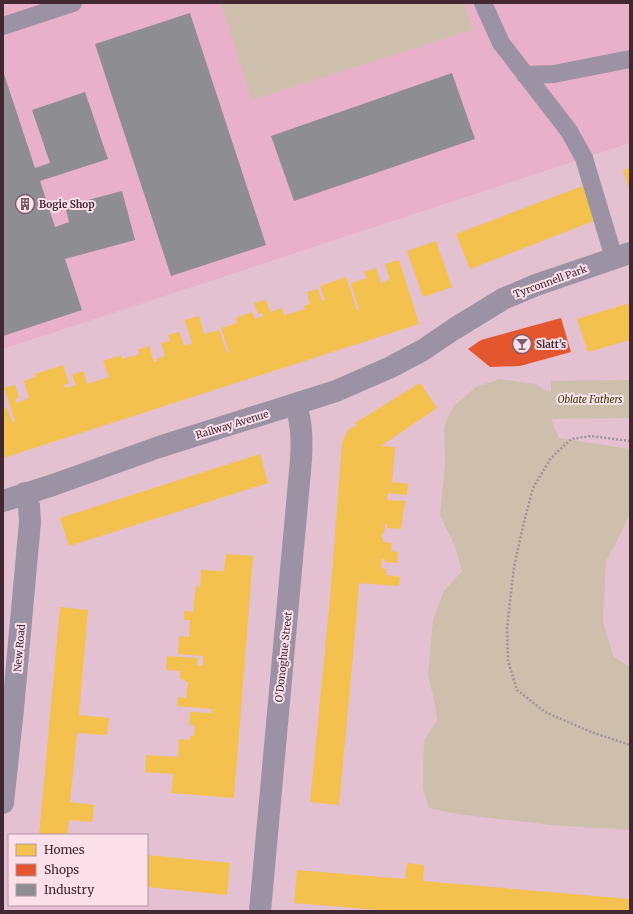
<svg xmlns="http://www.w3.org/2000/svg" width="633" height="914" viewBox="0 0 633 914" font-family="Merriweather,serif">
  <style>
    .built { fill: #e8b1c9 }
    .green { fill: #cdbfac }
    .homes { fill: #f2c14e }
    .shops { fill: #e4572e }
    .industry { fill: #8d8d92 }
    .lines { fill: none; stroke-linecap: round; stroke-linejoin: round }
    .path { stroke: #9f93a0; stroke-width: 2.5; stroke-dasharray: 2 2; stroke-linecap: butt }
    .lane { stroke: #9b93a3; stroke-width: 18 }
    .street { stroke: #9b93a3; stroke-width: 22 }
    .labels { text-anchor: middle; stroke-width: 4; stroke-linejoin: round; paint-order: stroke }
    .poi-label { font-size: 10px; font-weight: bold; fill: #412833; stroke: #fbe0ea; text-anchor: start }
    .street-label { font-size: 10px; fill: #412833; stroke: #fbe0ea }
    .park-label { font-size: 10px; font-style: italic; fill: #3b3e02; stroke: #fbe0ea }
  </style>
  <rect width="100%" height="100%" fill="#e4c1d0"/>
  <!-- built -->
  <path class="built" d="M3 3H630V143L3 349Z"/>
  <!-- green -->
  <path class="green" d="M221 3H464L473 30 252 100Z
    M500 379 534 384 551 393V381L630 380V418L551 419 559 438 630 449V513L620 535 606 561 603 621 613 656 630 667V830L551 825 457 814 429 808 423 789 424 741 437 720 435 703 428 676 433 620 444 591 462 571 455 546 440 515 445 466 444 427 453 407 476 387Z"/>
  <!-- homes -->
  <path class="homes" d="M630 168V192L623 170Z
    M583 186 596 220 470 269 456 234Z
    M436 241 452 287 423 297 407 251Z
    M399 260 419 324 3 458V409L7 408 12 422 15 421 4 388 15 385 19 398 15 399 16 403 29 398 24 381 36 377 35 374 63 365 69 383 64 385 65 388 76 385 72 375 83 371 87 384 109 377 103 361 121 355 122 359 140 354 138 350 149 346 154 362 157 361 156 359 165 356 161 343 170 341 168 335 179 332 184 346 192 343 185 320 199 316 204 334 219 330 227 353 229 352 221 328 237 323 236 318 252 312 255 319 263 316 262 313 258 314 254 303 266 300 270 312 282 308 284 315 289 314 305 309 304 306 310 304 307 292 318 289 322 301 325 300 320 286 346 277 357 310H359L351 283 367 278 364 272 376 268 381 283 387 281 386 280 390 279 385 264Z
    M630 303V340L588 352 577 319Z
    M420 383 437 408 381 446 395 447 392 482 408 484 407 495 388 493 387 500 405 501 401 529 387 528 388 524H385L384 534 382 533 381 538H383V542L392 543 391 551 398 552 397 563 385 562V559H382L381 568 387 569 386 575 400 577 399 586 359 583 355 635 339 805 310 802 330 598 342 443 348 430 357 425 355 423Z
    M260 454 268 483 69 546 60 518Z
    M226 554 253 556 234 798 171 793 173 774 145 772 146 755 178 757 179 739 190 740V736H194L195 725H189L190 712 211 713 212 709 177 706 178 697 186 698 188 682H185V680L180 679V671L166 670 167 656 198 658 197 665 203 666V656L178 654 179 636 189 637 190 620H184V611L193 612 196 586 200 587 201 570 224 571Z
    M60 607 88 610 79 715 109 718 107 735 77 733 70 802 94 805 92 822 69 820 67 835H39Z
    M147 855 230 863 227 895 147 887Z
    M407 863 424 865 423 881 630 899V911H391L294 903 297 870 405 879Z"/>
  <!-- shops -->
  <path class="shops" d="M561 318 571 352 520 366 490 367 468 349 481 340Z"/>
  <!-- industry -->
  <path class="industry" d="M190 13 266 245 171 276 95 44Z
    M3 71 35 168 50 163 32 110 85 92 108 159 40 181 55 227 69 222 65 206 122 191 135 240 65 259 82 310 3 336Z
    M452 73 475 139 294 201 271 136Z"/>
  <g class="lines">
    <!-- path -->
    <path class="path" d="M630 441 591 436 571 439 551 458 533 488 524 522 514 567 507 628 508 661 517 690 545 712 591 732 630 745"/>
    <!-- lane -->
    <path class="lane" d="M483 3 501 43 569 131 584 158 614 258
      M3 26 73 3
      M525 75 554 74 630 59"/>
    <!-- street -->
    <path class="street" d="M3 501 53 485 159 447 336 391 391 367 423 350 454 329 503 299 536 285 630 253
      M3 803 13 709 30 522 29 506 25 493
      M260 911 301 460C302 439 302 425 296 405"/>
  </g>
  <!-- icons -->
  <defs>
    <symbol id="building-ring" viewBox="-11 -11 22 22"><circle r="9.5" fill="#fbe0ea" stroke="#7a5e6a" stroke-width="1.5"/><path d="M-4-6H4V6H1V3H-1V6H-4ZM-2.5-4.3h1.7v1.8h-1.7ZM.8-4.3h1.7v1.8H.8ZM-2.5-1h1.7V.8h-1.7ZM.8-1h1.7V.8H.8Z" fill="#7a5e6a"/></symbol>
    <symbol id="bar-ring" viewBox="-11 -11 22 22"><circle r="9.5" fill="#fbe0ea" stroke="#7a5e6a" stroke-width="1.5"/><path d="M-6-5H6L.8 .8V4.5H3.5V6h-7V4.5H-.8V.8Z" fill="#7a5e6a"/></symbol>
  </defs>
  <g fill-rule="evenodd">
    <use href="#building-ring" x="14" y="193" width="22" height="22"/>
    <use href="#bar-ring" x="511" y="333" width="22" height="22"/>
  </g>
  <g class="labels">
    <!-- poi labels -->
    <g class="poi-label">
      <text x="39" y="208">Bogie Shop</text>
      <text x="536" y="348">Slatt’s</text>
    </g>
    <!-- street labels -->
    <g class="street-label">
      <text transform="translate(550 281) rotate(-20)" y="4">Tyrconnell Park</text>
      <text transform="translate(232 424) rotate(-17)" y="4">Railway Avenue</text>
      <text transform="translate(19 648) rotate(-85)" y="4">New Road</text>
      <text transform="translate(283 657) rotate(-84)" y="4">O'Donoghue Street</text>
    </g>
    <!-- park labels -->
    <g class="park-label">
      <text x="590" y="403">Oblate Fathers</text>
    </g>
  </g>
  <!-- border -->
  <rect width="633" height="914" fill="none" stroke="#412833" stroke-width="8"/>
  <!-- legend -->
  <rect x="8" y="834" width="140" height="72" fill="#fbe0ea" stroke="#b196a1"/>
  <rect x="16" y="844" width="20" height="12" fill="#f2c14e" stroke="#b196a1"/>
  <text x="44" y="854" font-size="12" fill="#412833">Homes</text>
  <rect x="16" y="864" width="20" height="12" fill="#e4572e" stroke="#b196a1"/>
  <text x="44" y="874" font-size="12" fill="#412833">Shops</text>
  <rect x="16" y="884" width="20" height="12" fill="#8d8d92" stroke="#b196a1"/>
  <text x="44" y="894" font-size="12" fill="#412833">Industry</text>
</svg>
